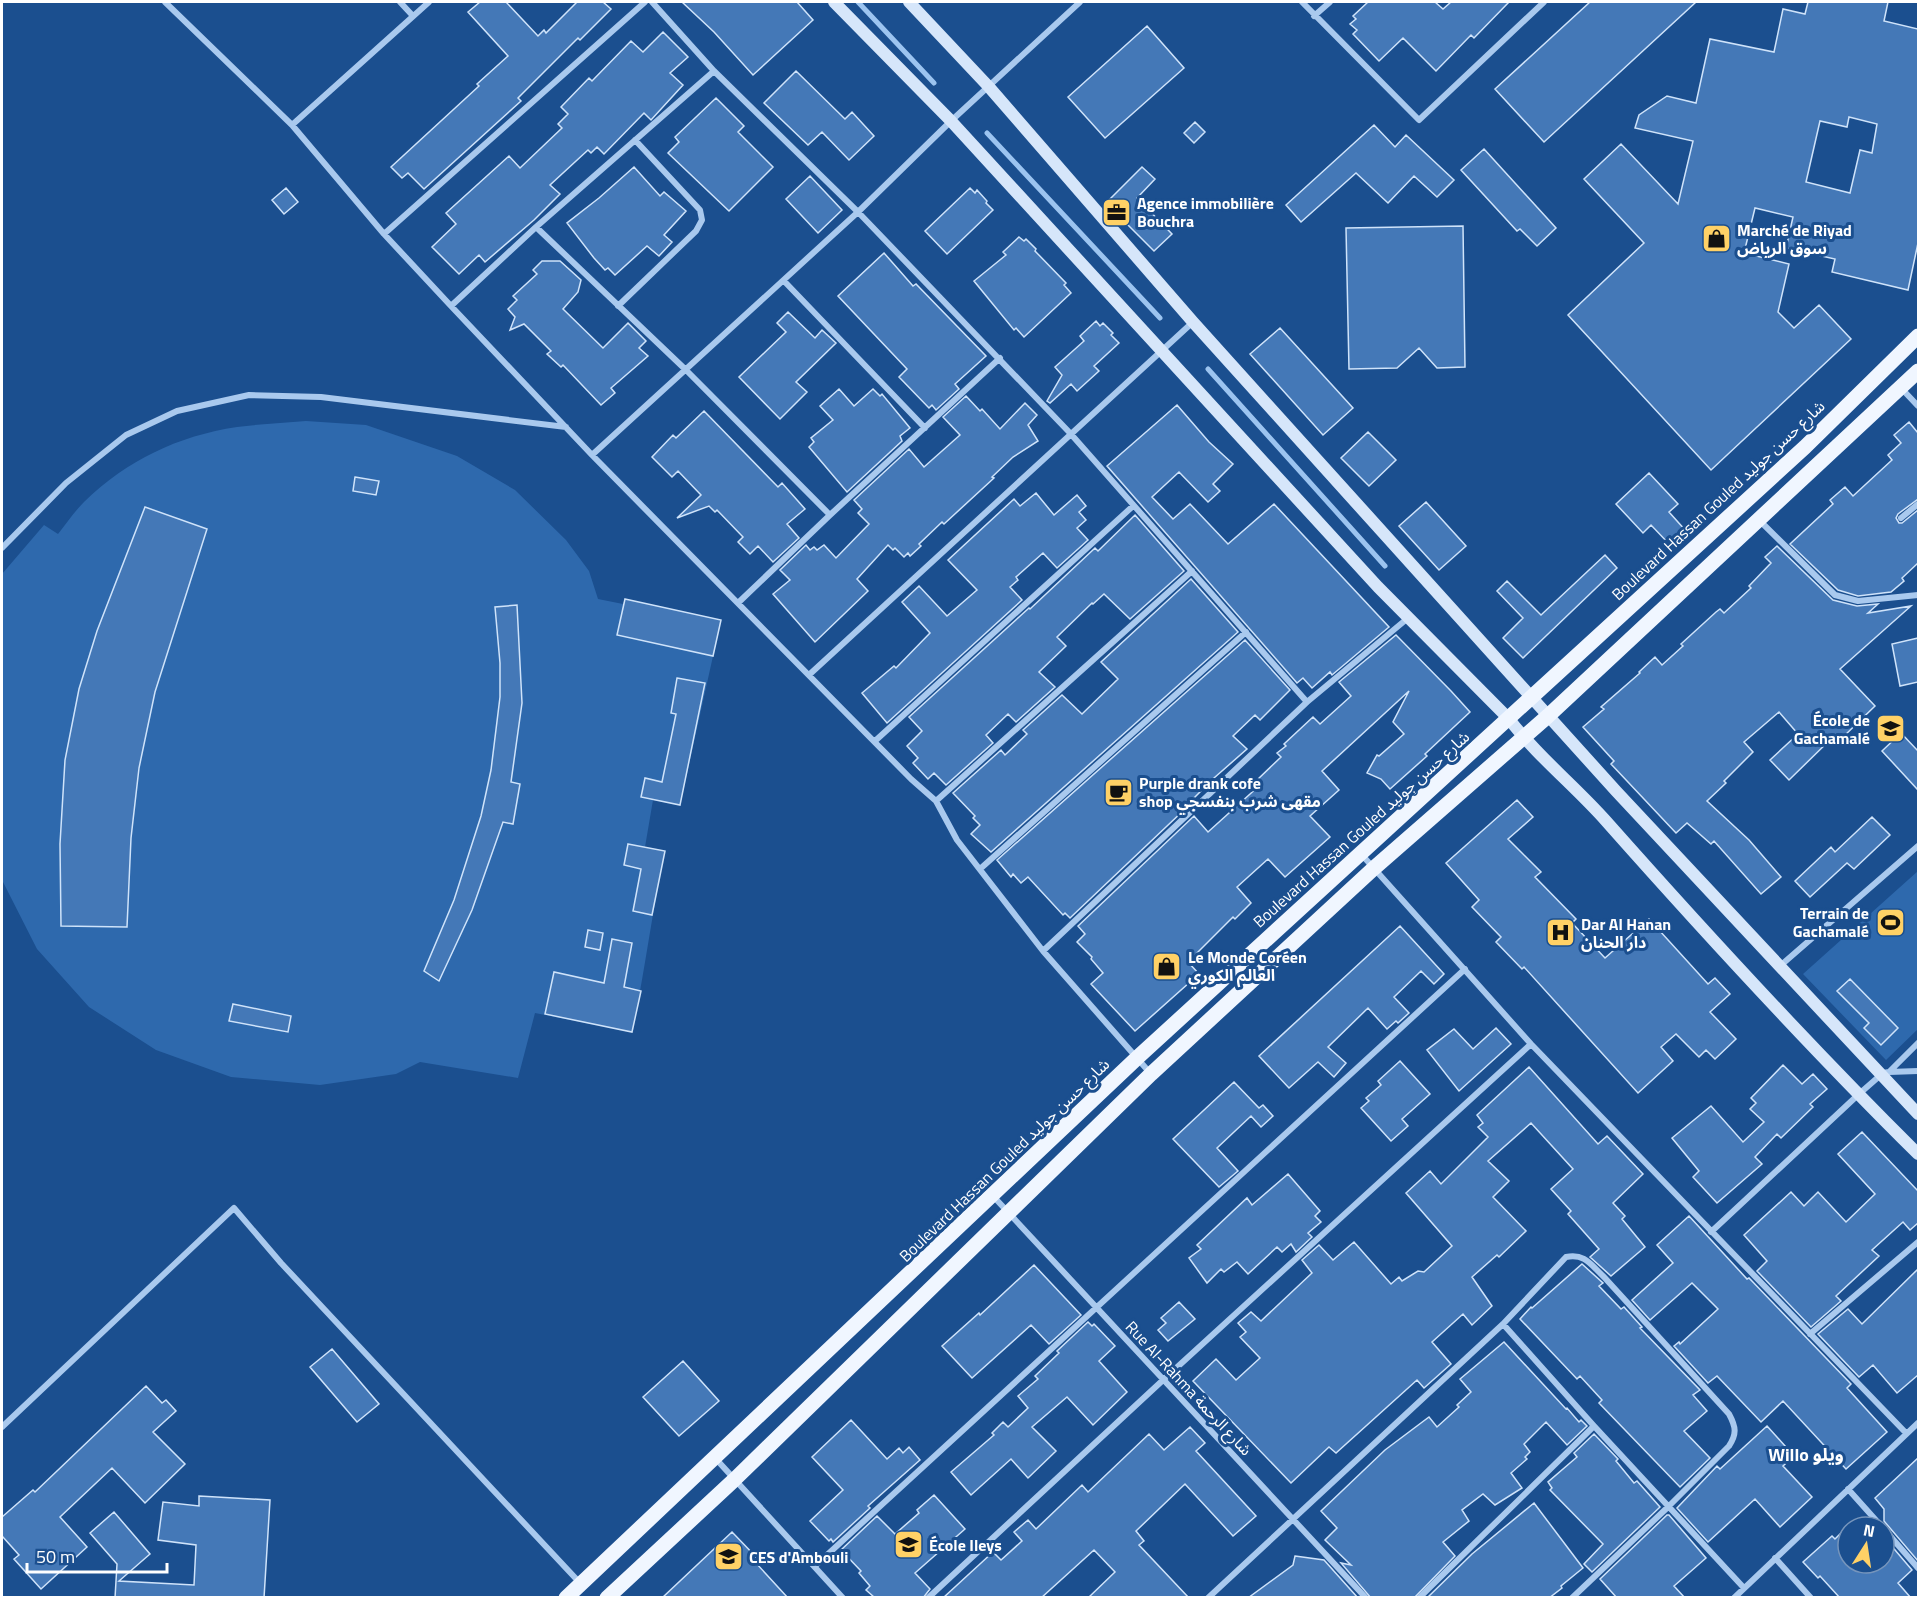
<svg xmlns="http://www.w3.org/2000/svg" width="1920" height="1599" viewBox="0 0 1920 1599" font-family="'Titillium Web','Noto Sans Arabic',sans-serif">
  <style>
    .green { fill: #2e69ad }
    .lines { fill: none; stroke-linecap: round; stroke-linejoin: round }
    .stream { stroke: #9cc4f0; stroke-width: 5 }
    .building { fill: #4478b7; stroke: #cfe3fa; stroke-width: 1.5; fill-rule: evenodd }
    .street { stroke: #a9c9ee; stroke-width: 6 }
    .secondary { stroke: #d6e6fa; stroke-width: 12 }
    .primary { stroke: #f0f6ff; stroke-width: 15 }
    .labels { text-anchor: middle; stroke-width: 6; stroke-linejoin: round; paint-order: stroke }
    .poi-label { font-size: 16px; font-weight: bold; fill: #fff; stroke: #1b4f8f; text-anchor: start }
    .street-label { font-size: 16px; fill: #fff; stroke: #1b4f8f }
    .neighbourhood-label { font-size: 18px; font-weight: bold; fill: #fff; stroke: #1b4f8f }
  </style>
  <rect width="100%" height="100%" fill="#1b4f8f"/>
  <!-- green -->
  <path class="green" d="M306 421 366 425 457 456 515 490 566 540 589 571 598 599 623 604 625 599 721 620 680 805 653 800 645 847 665 851C652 911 645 972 632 1032L535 1013 518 1078 420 1062 396 1074 320 1085 231 1077 156 1050 89 1007 37 949 2 880V574L44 525 58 534C66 524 74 512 84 502 127 460 178 436 237 427 260 424 283 423 306 421Z
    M1918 871V1029L1886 1060 1803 974Z"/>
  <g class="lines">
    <!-- stream -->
    <path class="stream" d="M858 2 934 83
      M987 133 1160 318
      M1208 369 1385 566"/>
  </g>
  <!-- building -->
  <path class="building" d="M480 2H506L538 36 544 30 546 33 577 2H603L611 9 580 40 578 38 518 98 521 101 424 189 408 173 402 178 391 167 479 86 477 84 508 56 468 12Z
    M682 2H797L813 20 753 75 714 32Z
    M1368 2H1435L1443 9 1451 2H1509L1474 38 1471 35 1436 71 1403 38 1379 61 1353 34 1357 30 1350 24 1356 19 1353 16Z
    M1590 2H1696L1544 142 1495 89Z
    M1808 2H1888L1884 21 1918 29V243L1908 290 1832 272 1835 259 1786 248 1793 217 1755 208 1744 253 1789 264 1778 312 1794 328 1819 305 1851 339 1711 470 1568 315 1644 243 1584 179 1621 144 1678 204 1693 141 1635 128 1639 115 1667 96 1696 103 1710 39 1774 52 1783 9 1805 14ZM1849 117 1877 124 1872 153 1860 150 1850 193 1806 182 1820 121 1847 127Z
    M1147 26 1184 68 1105 138 1068 97Z
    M663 32 688 57 670 73 683 85 651 120 644 113 604 154 597 147 591 153 588 150 550 185 560 194 534 220 485 262 479 255 459 274 432 247 456 224 446 213 509 156 520 168 562 128 558 124 568 114 561 107 589 78 592 81 631 41 643 52Z
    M796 71 845 119 852 112 874 136 849 160 822 132 808 145 764 103Z
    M716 98 744 126 738 132 773 167 729 211 668 153 679 142 675 137Z
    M1195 122 1205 132 1194 143 1184 133Z
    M1374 125 1395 147 1406 135 1454 180 1437 197 1414 176 1388 203 1356 173 1301 222 1286 205Z
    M1484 149 1556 228 1537 246 1520 229 1517 231 1461 170Z
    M634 167 660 196 664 192 686 211 664 235 672 242 659 256 647 246 615 275 608 268 605 270 594 258 567 223 599 198Z
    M1142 167 1155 179 1137 198 1172 234 1154 251 1106 203Z
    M810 176 842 210 818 233 786 199Z
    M286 188 298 202 284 214 272 200Z
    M970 188 975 193 977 190 987 201 986 203 993 210 947 254 925 231Z
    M1463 226 1465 367 1437 368 1419 348 1397 368 1349 369 1346 228Z
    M1019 237 1024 241 1026 239 1036 249 1035 251 1066 283 1064 285 1071 293 1024 337 1016 328 1014 330 974 281 1006 255 1003 252Z
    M884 253 913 286 916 284 986 356 955 384 959 389 936 410 932 405 929 408 899 377 907 369 838 296Z
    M542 261H560L581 280 578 292 563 309 603 348 628 323 646 341 639 348 648 356 611 388 615 393 601 405 563 365 561 367 547 354 551 351 524 324 510 330 515 317 508 309 517 300 513 296 537 274 533 270Z
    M788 312 815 338 822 330 836 343 796 382 807 392 780 419 739 377 786 332 777 323Z
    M1096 321 1100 326 1103 323 1113 333 1111 335 1119 343 1094 366 1099 371 1077 391 1071 384 1050 403 1047 401 1062 375 1055 367 1084 341 1080 336Z
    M1280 328 1353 408 1323 435 1250 354Z
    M839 389 854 406 873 389 880 396 882 394 910 428 900 436 902 441 847 492 809 447 814 442 811 438 833 420 820 406Z
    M966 396 980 411 982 409 1000 429 1025 403 1037 415 1028 425 1038 441 1013 457 992 477 994 478 944 524 942 522 919 544 921 546 910 556 908 553 904 557 895 548 893 550 888 545 857 579 868 591 815 642 773 594 790 580 780 570 806 545 810 550 814 547 817 550 824 545 836 558 869 524 858 513 862 509 854 500 909 449 924 467 960 435 943 417Z
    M1177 405 1209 442 1233 464 1213 484 1220 491 1208 502 1179 472 1152 497 1173 519 1190 504 1228 544 1274 504 1389 627 1332 675 1330 672 1312 688 1303 678 1297 683 1107 466Z
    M704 411 778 487 782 483 805 509 787 524 799 538 773 562 758 546 750 554 738 542 743 537 717 510 715 512 709 506 677 518 701 495 678 471 672 477 652 457 673 435 676 438Z
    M1909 422 1918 433V499L1898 514 1896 518 1899 523H1902L1918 510V563L1902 578 1904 581 1891 592 1858 596 1838 590 1790 544 1833 504 1830 500 1845 487 1853 496 1892 460 1888 455 1901 443 1894 435Z
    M1368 432 1396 460 1369 486 1341 458Z
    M1649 473 1678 504 1669 512 1686 531 1671 546 1651 525 1643 533 1616 504Z
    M355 477 379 481 376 495 353 491Z
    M1036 493 1054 515 1077 495 1086 506 1079 512 1086 520 1077 528 1088 540 1057 568 1043 553 1016 577 1018 580 1010 587 1022 600 887 723 862 693 894 666 896 668 930 633 902 602 919 586 947 616 977 590 948 560 1014 499 1020 506Z
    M1426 502 1466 546 1439 570 1399 526Z
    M145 507 207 529 155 692 139 768 131 838 127 927 61 926 60 844 65 760 79 689 97 631Z
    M1135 515 1184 571 1130 619 1104 594 1093 604 1092 603 1057 637 1066 646 1039 672 1055 687 1016 722 1008 714 986 735 993 743 946 785 934 773 928 779 913 763 918 758 907 746 922 731 909 717 1029 608 1030 609 1095 548 1098 551Z
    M1777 546 1833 600 1857 606 1878 604 1868 613 1911 606 1840 669 1875 706 1841 739 1836 734 1789 780 1770 760 1798 734 1779 712 1744 742 1753 752 1724 781 1726 783 1707 801 1749 840 1781 877 1761 894 1714 841 1711 844 1687 823 1676 833 1611 764 1614 761 1583 727 1604 709 1601 707 1640 673 1639 672 1655 657 1662 665 1683 646 1681 644 1716 612 1720 609 1724 613 1751 588 1749 586 1771 563 1765 557Z
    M1605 555 1617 568 1523 658 1503 638 1523 618 1497 591 1507 581 1541 615Z
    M1191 579 1238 632 991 852 971 834 980 825 973 818 975 816 953 793 1001 750 1005 755 1027 734 1023 730 1062 695 1082 714 1118 679 1101 662Z
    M625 599 721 620 713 656 617 635Z
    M517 605 522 703 511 782 520 784 513 824 503 822 472 910 439 981 424 971 454 900 481 816 491 770 500 697V663L495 607Z
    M1396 635 1451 691 1470 712 1425 754 1427 756 1390 789 1381 779 1367 773 1377 755 1379 756 1404 734 1393 722 1409 691 1322 771 1339 790 1310 816 1330 837 1285 877 1268 859 1237 887 1251 903 1235 919 1233 917 1188 962 1199 974 1135 1031 1091 984 1103 973 1091 959 1092 957 1077 942 1085 934 1078 926 1194 816 1208 832 1260 785 1256 781 1281 757 1277 753 1286 746 1284 744 1313 717 1320 724 1351 696 1339 682Z
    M1918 638V682L1900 686 1892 644Z
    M1245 640 1290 690 1260 720 1255 715 1233 736 1247 749 1214 778 1185 807 1186 808 1070 918 1065 913 1063 915 1028 877 1021 883 1013 874 1011 877 997 860Z
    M677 678 705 683 680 805 641 797 645 778 662 782 676 714 671 713Z
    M1901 733 1918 751V790L1882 751Z
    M1517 800 1533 817 1508 839 1541 872 1535 877 1576 919 1572 923 1605 958 1649 919 1708 984 1715 978 1730 994 1710 1012 1736 1039 1715 1059 1706 1050 1699 1057 1676 1034 1661 1047 1673 1061 1638 1093 1524 967 1522 969 1496 942 1501 937 1472 907 1479 900 1446 863Z
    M1872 817 1890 835 1854 869 1847 863 1810 897 1795 881 1831 847 1835 852Z
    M628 844 665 851 652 915 633 911 641 869 624 865Z
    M1400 926 1444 974 1434 984 1421 971 1394 997 1409 1013 1398 1023 1396 1021 1387 1029 1368 1008 1328 1047 1346 1063 1334 1077 1318 1062 1289 1088 1259 1056Z
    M588 930 603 933 600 950 585 947Z
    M612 939 632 943 624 987 641 991 632 1032 545 1014 554 972 604 983Z
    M1850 979 1898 1028 1881 1045 1864 1028 1869 1023 1837 991Z
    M233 1004 291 1016 288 1032 229 1021Z
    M1496 1028 1511 1044 1459 1091 1427 1050 1454 1029 1473 1049Z
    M1400 1061 1430 1094 1402 1119 1408 1126 1391 1141 1361 1108 1369 1101 1366 1098 1381 1085 1378 1081Z
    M1783 1065 1802 1084 1813 1074 1827 1089 1810 1104 1813 1107 1781 1138 1777 1134 1755 1157 1762 1164 1717 1203 1693 1177 1699 1171 1672 1138 1711 1106 1743 1142 1764 1122 1750 1109 1756 1103 1751 1098Z
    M1529 1067 1598 1144 1607 1136 1643 1174 1613 1203 1625 1216 1622 1219 1645 1247 1611 1276 1590 1257 1599 1249 1568 1214 1571 1211 1551 1189 1573 1169 1531 1123 1488 1161 1509 1181 1493 1197 1526 1231 1499 1257 1497 1255 1472 1277 1492 1306 1472 1325 1463 1314 1432 1342 1451 1364 1424 1388 1417 1380 1336 1453 1329 1447 1291 1483 1193 1381 1216 1359 1236 1380 1260 1358 1240 1337 1246 1332 1238 1323 1251 1312 1261 1321 1312 1273 1302 1260 1319 1245 1333 1260 1354 1242 1391 1284 1399 1277 1402 1281 1418 1271 1424 1272 1452 1246 1406 1193 1430 1171 1441 1184 1488 1137 1478 1127 1483 1123 1477 1115Z
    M1234 1082 1259 1108 1263 1105 1273 1116 1261 1127 1251 1116 1217 1148 1238 1171 1219 1187 1173 1139Z
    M1862 1132 1918 1191V1223L1910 1230 1903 1222 1872 1250 1879 1256 1836 1296 1841 1301 1811 1327 1757 1271 1767 1261 1744 1235 1791 1192 1804 1206 1818 1192 1846 1222 1875 1194 1838 1154Z
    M1288 1174 1320 1211 1315 1216 1321 1222 1308 1233 1312 1237 1296 1252 1291 1244 1282 1252 1277 1247 1248 1274 1237 1262 1224 1272 1221 1269 1207 1283 1189 1258 1201 1249 1197 1245 1247 1198 1252 1205Z
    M1689 1216 1747 1279 1749 1278 1851 1384 1847 1388 1887 1432 1846 1469 1783 1401 1761 1422 1717 1376 1708 1383 1674 1346 1679 1342 1680 1344 1718 1309 1692 1283 1650 1320 1632 1300 1673 1263 1657 1245Z
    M1582 1264 1603 1283 1599 1286 1621 1309 1624 1307 1642 1327 1640 1328 1700 1390 1693 1395 1707 1411 1684 1431 1710 1458 1680 1487 1599 1403 1602 1400 1580 1376 1577 1379 1520 1319 1531 1307 1532 1308Z
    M1034 1265 1081 1315 1049 1344 1031 1325 972 1378 942 1346 979 1313 980 1315Z
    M1918 1269V1375L1897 1393 1873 1365 1859 1377 1818 1334 1848 1309 1862 1324Z
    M1179 1302 1195 1319 1168 1341 1158 1330 1166 1323 1161 1318Z
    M1088 1322 1092 1326 1094 1324 1115 1346 1099 1361 1127 1392 1093 1425 1067 1397 1032 1427 1056 1451 1028 1478 1011 1459 971 1495 951 1472 994 1435 992 1433 1003 1422 1008 1427 1028 1408 1018 1396 1038 1379 1035 1376 1059 1353 1057 1351Z
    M1504 1342 1566 1409 1567 1408 1579 1422 1581 1420 1587 1426 1567 1445 1546 1422 1524 1444 1530 1452 1525 1457 1527 1459 1511 1473 1522 1488 1495 1505 1483 1494 1462 1510 1469 1521 1443 1542 1455 1556 1414 1598H1371L1341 1563 1351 1565 1325 1540 1337 1528 1321 1511 1385 1450 1429 1417 1437 1427 1459 1407 1457 1405 1471 1392 1460 1379Z
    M332 1349 379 1404 357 1422 310 1367Z
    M683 1361 719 1401 679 1436 643 1397Z
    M146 1386 162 1403 166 1400 176 1411 153 1432 185 1464 145 1503 112 1468 60 1517 87 1547 41 1589 14 1559 19 1555 2 1536V1517L33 1490 35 1492Z
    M851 1420 887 1459 899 1448 903 1453 909 1447 920 1460 868 1506 870 1508 833 1542 831 1539 829 1541 810 1521 843 1490 812 1457Z
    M1767 1426 1794 1456 1783 1466 1812 1497 1780 1527 1755 1499 1708 1542 1677 1508 1717 1466 1720 1469Z
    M1190 1427 1205 1443 1196 1451 1256 1516 1233 1536 1185 1484 1136 1531 1144 1541 1139 1545 1189 1598H1088L1115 1572 1094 1550 1041 1598H943L993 1552 1001 1560 1022 1541 1014 1532 1028 1520 1036 1529 1082 1485 1088 1492 1149 1434 1164 1450Z
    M1594 1434 1618 1459 1616 1461 1634 1483 1637 1481 1660 1507 1592 1572 1584 1564 1603 1544 1550 1490 1552 1488 1548 1482 1577 1457 1574 1453Z
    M1918 1458V1561L1884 1521V1509L1875 1498Z
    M934 1495 965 1529 915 1573 930 1589 923 1598 874 1597 866 1590 870 1586 859 1573 861 1571 841 1550 877 1516 895 1534 919 1513 917 1510Z
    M199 1496 270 1500 264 1598H115L117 1564 90 1533 114 1512 150 1554 119 1581 194 1585 196 1545 158 1540 163 1502 199 1506Z
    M1534 1503 1583 1568 1561 1586 1562 1588 1549 1598H1427L1472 1554Z
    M1667 1515H1669L1706 1558 1674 1586 1685 1598H1617L1600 1579Z
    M1848 1526V1563H1884V1537L1912 1570 1898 1583 1911 1598H1840L1820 1576 1818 1578 1803 1562 1832 1536 1835 1539Z
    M732 1532 759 1560 756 1563 788 1598H662Z
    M1295 1556 1324 1560 1358 1598H1248L1293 1565Z"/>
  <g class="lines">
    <!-- street -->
    <path class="street" d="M165 2 292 125
      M400 2 413 16
      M429 2 292 125 384 234 451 306 592 455 911 779 936 801 957 840 1043 951 1151 1074
      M652 2 714 71 858 212 1070 433 1307 702
      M1302 2 1419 120 1544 2
      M1314 16 1330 2
      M536 227 686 370 830 515
      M384 234 645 2
      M784 281 925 428
      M451 306 536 227 714 71
      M618 306 696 231 702 220 700 210 635 140
      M1901 388 1918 406
      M592 455 858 212 951 121 1080 2
      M1901 518 1918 504
      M1760 521 1835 595 1858 601 1918 595
      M2 548 66 483 126 435 177 411 249 395 321 397 566 427
      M739 602 830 515 1000 358
      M810 674 1193 322
      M875 741 1133 506
      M936 801 1192 571
      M1362 855 1531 1044 1906 1433
      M980 869 1246 632
      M1043 951 1307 702 1408 618
      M1780 966 1918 846
      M1889 1072 1918 1071
      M993 1196 1366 1598
      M1711 1232 1859 1094 1883 1073 1889 1072 1918 1043
      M1503 1324 1594 1426 1744 1588
      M1810 1334 1918 1242
      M2 1427 234 1208 281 1263 580 1583
      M716 1459 843 1598
      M1848 1489 1882 1527
      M1884 1529 1918 1568
      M1775 1558 1811 1598
      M815 1566 1465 969
      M928 1598 1162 1381 1531 1044
      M1208 1598 1503 1324 1566 1257C1585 1253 1591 1265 1604 1277L1729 1414C1736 1427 1737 1434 1729 1446L1668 1507 1572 1598
      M1419 1598 1594 1426
      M1734 1598 1918 1423"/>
    <!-- secondary -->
    <path class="secondary" d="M834 2 951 121 1378 587 1509 719C1537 756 1575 786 1606 821 1707 935 1810 1047 1918 1154
      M909 2 989 87 1193 322 1616 791 1918 1114"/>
    <!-- primary -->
    <path class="primary" d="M566 1598 1138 1057 1805 447 1918 336
      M607 1598 734 1480 1151 1074 1373 869 1548 716 1918 371"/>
  </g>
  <!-- icons -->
  <defs>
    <symbol id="office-square" viewBox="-11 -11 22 22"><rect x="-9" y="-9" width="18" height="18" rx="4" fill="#ffd166" stroke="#1b4f8f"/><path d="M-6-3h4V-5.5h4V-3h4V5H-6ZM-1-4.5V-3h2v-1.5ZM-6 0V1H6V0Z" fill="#111"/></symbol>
    <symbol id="shop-square" viewBox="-11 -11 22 22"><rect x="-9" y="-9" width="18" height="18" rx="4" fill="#ffd166" stroke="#1b4f8f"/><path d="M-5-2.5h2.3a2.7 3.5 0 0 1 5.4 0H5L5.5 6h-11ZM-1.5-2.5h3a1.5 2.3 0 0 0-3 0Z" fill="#111"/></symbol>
    <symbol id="school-square" viewBox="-11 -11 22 22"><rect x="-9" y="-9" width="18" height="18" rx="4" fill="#ffd166" stroke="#1b4f8f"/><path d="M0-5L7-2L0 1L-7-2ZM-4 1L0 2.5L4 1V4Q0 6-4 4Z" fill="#111"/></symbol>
    <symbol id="cafe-square" viewBox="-11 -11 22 22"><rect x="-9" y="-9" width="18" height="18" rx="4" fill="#ffd166" stroke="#1b4f8f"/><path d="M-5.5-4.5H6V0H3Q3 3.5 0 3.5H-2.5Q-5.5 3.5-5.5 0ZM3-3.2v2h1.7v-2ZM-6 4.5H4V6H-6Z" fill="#111"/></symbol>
    <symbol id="stadium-square" viewBox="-11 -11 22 22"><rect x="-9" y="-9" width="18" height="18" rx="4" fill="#ffd166" stroke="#1b4f8f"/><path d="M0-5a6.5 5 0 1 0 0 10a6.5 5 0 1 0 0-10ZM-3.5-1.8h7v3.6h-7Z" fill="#111"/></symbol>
    <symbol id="hospital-square" viewBox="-11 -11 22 22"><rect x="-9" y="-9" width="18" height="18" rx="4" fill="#ffd166" stroke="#1b4f8f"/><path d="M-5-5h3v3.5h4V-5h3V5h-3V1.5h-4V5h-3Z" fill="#111"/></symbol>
  </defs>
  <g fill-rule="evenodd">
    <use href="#office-square" x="1100" y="196" width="33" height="33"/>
    <use href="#shop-square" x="1700" y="222" width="33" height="33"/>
    <use href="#school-square" x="1874" y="712" width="33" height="33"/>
    <use href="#cafe-square" x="1102" y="776" width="33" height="33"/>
    <use href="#stadium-square" x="1874" y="906" width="33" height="33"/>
    <use href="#hospital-square" x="1544" y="916" width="33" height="33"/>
    <use href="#shop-square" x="1150" y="950" width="33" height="33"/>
    <use href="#school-square" x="892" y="1528" width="33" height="33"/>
    <use href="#school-square" x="712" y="1540" width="33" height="33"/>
  </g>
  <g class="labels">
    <!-- poi labels -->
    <g class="poi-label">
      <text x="1137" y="209">Agence immobilière<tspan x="1137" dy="18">Bouchra</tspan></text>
      <text x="1737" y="236">Marché de Riyad<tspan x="1737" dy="18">سوق الرياض</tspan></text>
      <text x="1870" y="726" text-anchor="end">École de<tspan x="1870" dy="18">Gachamalé</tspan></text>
      <text x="1139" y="789">Purple drank cofe<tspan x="1139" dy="18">shop مقهى شرب بنفسجي</tspan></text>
      <text x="1869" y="919" text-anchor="end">Terrain de<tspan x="1869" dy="18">Gachamalé</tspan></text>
      <text x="1581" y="930">Dar Al Hanan<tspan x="1581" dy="18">دار الحنان</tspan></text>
      <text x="1188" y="963">Le Monde Coréen<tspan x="1188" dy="18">العالم الكوري</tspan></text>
      <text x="929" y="1551">École Ileys</text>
      <text x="749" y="1563">CES d'Ambouli</text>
    </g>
    <!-- street labels -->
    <g class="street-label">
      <text transform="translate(1718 500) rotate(-43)" y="6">Boulevard Hassan Gouled شارع حسن جوليد</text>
      <text transform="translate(1361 829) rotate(-42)" y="6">Boulevard Hassan Gouled شارع حسن جوليد</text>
      <text transform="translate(1004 1160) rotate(-44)" y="6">Boulevard Hassan Gouled شارع حسن جوليد</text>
      <text transform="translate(1189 1388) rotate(47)" y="6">Rue Al-Rahma شارع الرحمة</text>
    </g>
    <!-- neighbourhood labels -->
    <g class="neighbourhood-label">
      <text x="1806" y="1461">Willo ويلو</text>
    </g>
  </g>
  <!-- border -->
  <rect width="1920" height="1599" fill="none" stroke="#ffffff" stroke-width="6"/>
  <!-- north arrow -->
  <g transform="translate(1866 1545) rotate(12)"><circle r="28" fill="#1b4f8f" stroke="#7695bc" stroke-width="1.5"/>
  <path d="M0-4.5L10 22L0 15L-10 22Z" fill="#ffd166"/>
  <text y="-9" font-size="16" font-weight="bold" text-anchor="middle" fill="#ffffff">N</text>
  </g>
  <!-- scale -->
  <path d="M27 1563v9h140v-9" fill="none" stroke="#ffffff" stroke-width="3"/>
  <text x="36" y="1563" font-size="18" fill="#ffffff" stroke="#1b4f8f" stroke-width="4.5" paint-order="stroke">50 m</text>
</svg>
